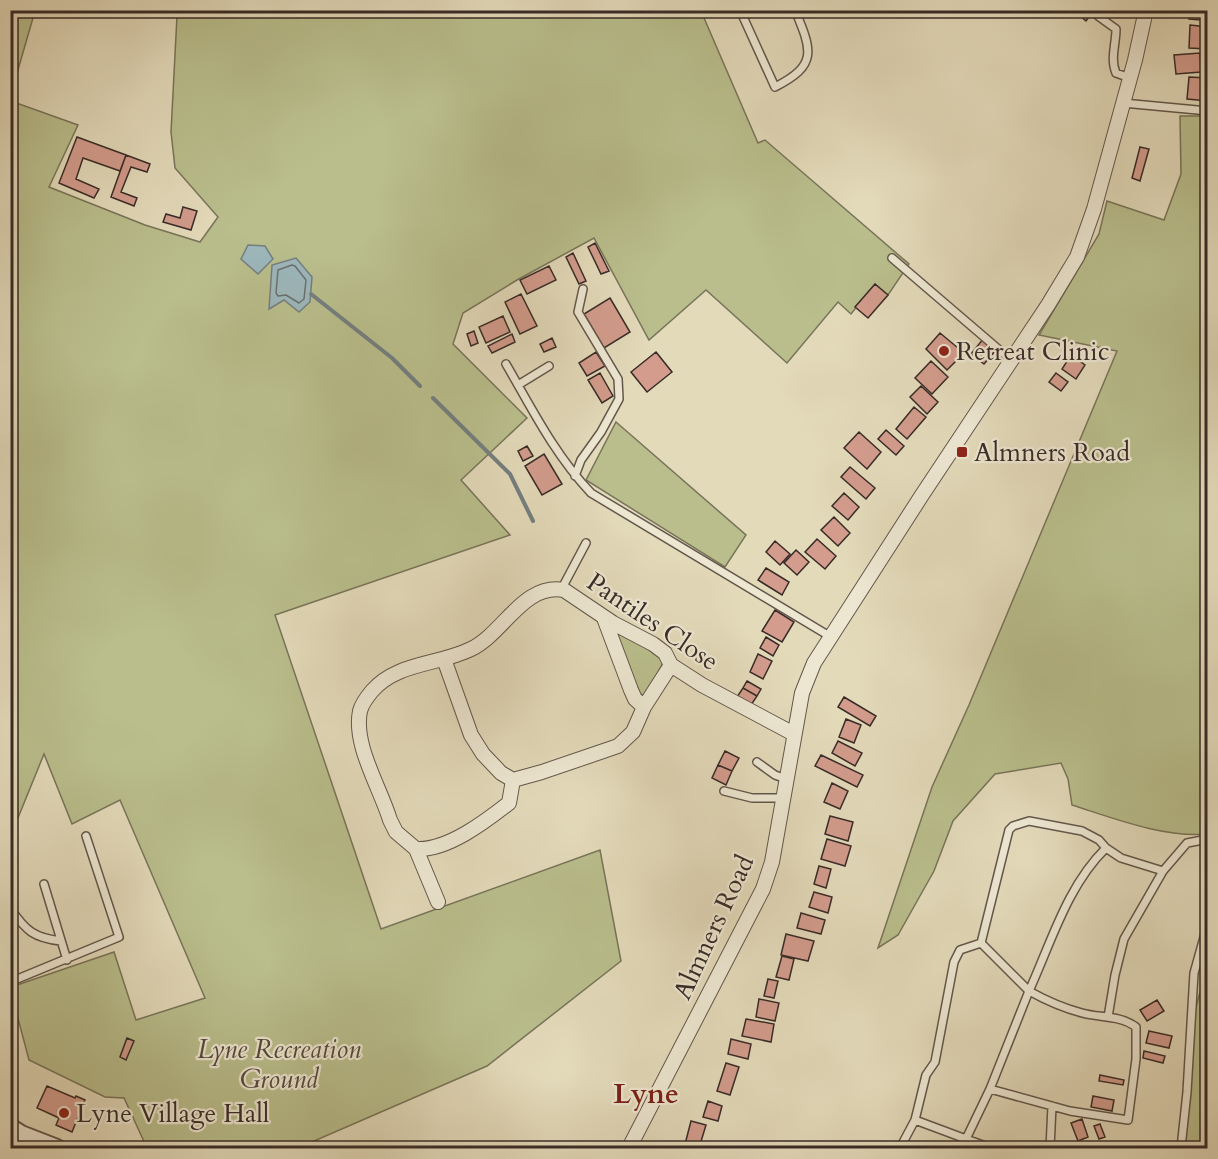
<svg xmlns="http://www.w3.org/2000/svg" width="1218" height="1159" viewBox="0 0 1218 1159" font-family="Cardo,serif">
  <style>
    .green { fill: #b9be8c; stroke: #78745a; stroke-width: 1.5 }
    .water { fill: #9cb7bc; stroke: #747f80; stroke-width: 1.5 }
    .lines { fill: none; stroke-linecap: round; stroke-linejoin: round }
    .shore { stroke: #6a7172; stroke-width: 1.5 }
    .stream { stroke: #747f80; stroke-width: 4 }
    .building { fill: #d39c8d; stroke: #382b27; stroke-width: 1.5 }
    .service-casing { stroke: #63574c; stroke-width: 10 }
    .minor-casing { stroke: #63574c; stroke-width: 16 }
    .tertiary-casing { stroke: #63574c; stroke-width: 20 }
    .service { stroke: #ede7d2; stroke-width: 7 }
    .minor { stroke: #ede7d2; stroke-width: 14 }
    .tertiary { stroke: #ede7d2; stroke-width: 16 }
    .poi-dot { fill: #8f2418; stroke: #ede7d2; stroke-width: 2 }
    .labels { text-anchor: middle; stroke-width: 4.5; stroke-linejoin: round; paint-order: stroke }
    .poi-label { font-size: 26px; fill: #382b27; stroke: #ede7d2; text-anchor: start }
    .street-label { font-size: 26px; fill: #382b27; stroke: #ede7d2 }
    .park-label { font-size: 26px; font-style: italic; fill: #52483b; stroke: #ede7d2 }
    .quarter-label { font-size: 28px; font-weight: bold; fill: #7a1f14; stroke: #ede7d2 }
  </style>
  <rect width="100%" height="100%" fill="#e3daba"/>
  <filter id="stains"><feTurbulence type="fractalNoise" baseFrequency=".00333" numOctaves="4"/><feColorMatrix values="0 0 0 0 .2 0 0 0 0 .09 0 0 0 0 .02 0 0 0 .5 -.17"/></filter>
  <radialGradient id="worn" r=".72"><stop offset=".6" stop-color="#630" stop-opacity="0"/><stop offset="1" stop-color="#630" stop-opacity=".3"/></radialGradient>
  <!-- green -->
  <path class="green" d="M11 10 35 11 11 94 10 11Z
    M165 11H701L758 143 765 140 909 264 888 295 875 284 851 314 838 302 787 363 706 290 649 340 594 238 517 280 463 313 453 344 527 418 461 480 510 535 275 615 381 929 600 850 621 961 487 1066 298 1148H147L124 1098 105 1097 29 1060 11 992V987L114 952 136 1020 205 998 120 800 72 824 44 754 11 835V101L78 125 49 187 145 225 200 242 218 217 175 168 171 132 177 16Z
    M1180 116H1208L1207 834C1164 838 1113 818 1072 805L1068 779 1061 763 995 774 953 821 934 871 898 935 878 948 932 787 969 705 1117 351 1039 335 1099 234 1107 201 1164 220 1181 174Z
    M616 422 746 535 725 567 586 480Z
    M612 629 657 651 664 661 648 691 643 695 639 694Z
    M1207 965V1148H1184L1192 1023Z"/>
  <!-- water -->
  <path class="water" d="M248 245 265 246 273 259 258 274 241 259Z
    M296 258 312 277 310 302 299 312 284 300 269 309 272 265Z"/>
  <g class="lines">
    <!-- shore -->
    <path class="shore" d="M292 265 295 266 306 280 304 299 299 303 286 295 278 296 276 293 278 270Z"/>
    <!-- stream -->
    <path class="stream" d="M311 294 392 358 420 386
      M433 398 510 474 533 521"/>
  </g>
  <!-- building -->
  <path class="building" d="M1073 10H1094L1086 21Z
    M1189 10H1202L1201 20 1189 19Z
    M1190 25 1208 27V49L1189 48Z
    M1200 53 1201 72 1176 74 1174 55Z
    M1189 77 1208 78V101L1187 99Z
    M77 137 126 155 120 171 83 158 76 179 99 189 94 198 59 183Z
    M1140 147 1149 149 1140 181 1132 178Z
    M126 155 150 164 147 172 131 167 121 192 137 198 134 206 111 197Z
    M183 207 197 211 191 230 163 222 166 214 180 218Z
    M595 243 609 271 601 274 588 247Z
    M573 253 586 281 579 284 566 257Z
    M549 266 556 280 527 294 520 280Z
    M875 284 888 295 868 318 855 307Z
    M521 294 537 326 520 334 505 302Z
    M610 298 630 332 604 348 584 314Z
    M503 316 510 332 486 343 479 327Z
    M474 331 478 343 471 346 467 334Z
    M940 333 964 353 947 370 926 349Z
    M512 334 515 342 492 353 488 346Z
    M552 338 556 347 544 352 540 344Z
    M983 339 996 350 984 364 971 354Z
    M596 352 605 366 587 376 579 363Z
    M656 352 672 372 647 392 631 372Z
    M1071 355 1085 365 1076 379 1062 369Z
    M931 361 948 377 932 394 915 378Z
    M600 373 613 396 602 403 588 380Z
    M1056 373 1068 382 1061 391 1049 382Z
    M921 386 938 402 927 414 910 397Z
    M914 407 926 417 907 439 896 429Z
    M886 430 904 446 896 455 878 439Z
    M859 432 881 452 867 469 844 448Z
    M527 446 533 456 523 461 518 451Z
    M544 454 562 484 542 495 525 466Z
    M850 467 875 488 866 499 841 477Z
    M844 493 859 507 848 520 832 506Z
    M834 517 850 533 838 546 821 530Z
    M817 539 836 556 825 569 805 552Z
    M775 541 790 554 780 565 766 552Z
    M796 550 809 562 797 575 784 563Z
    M766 568 789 582 782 595 758 580Z
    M775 610 794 622 782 642 762 631Z
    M766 637 779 645 773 656 760 648Z
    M758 654 772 661 763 679 750 672Z
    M747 681 761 689 757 696 743 688Z
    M743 688 757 696 751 705 737 697Z
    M844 697 876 716 870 726 838 707Z
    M846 719 861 725 854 743 839 737Z
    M838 741 862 753 855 766 832 753Z
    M725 751 739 758 732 771 718 765Z
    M821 755 863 775 857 787 815 766Z
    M718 765 732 771 726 785 712 778Z
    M832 783 848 791 840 809 824 802Z
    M830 816 853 822 848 841 825 834Z
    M827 839 851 846 845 866 821 859Z
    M819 866 831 869 826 888 814 884Z
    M814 892 832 897 828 913 809 907Z
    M801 913 825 920 821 934 797 928Z
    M786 934 814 941 808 961 781 955Z
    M782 956 794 959 789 980 776 977Z
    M768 979 778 981 774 998 764 996Z
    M759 999 779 1003 775 1021 756 1017Z
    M1157 1000 1164 1011 1147 1021 1140 1010Z
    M746 1019 774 1024 771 1042 742 1036Z
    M1149 1031 1172 1036 1169 1048 1146 1043Z
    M127 1038 134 1041 126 1060 120 1057Z
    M731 1039 751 1044 748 1059 728 1054Z
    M1144 1051 1165 1056 1163 1063 1143 1058Z
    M726 1063 739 1067 730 1095 717 1091Z
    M1100 1075 1124 1080 1123 1085 1099 1081Z
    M47 1086 75 1098 76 1096 85 1100 72 1132 56 1125 59 1118 37 1108Z
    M1093 1096 1114 1100 1112 1111 1091 1107Z
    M708 1101 722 1106 718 1121 703 1117Z
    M1082 1119 1088 1137 1078 1141 1071 1123Z
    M691 1121 706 1125 699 1148H684Z
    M1100 1124 1105 1137 1099 1139 1094 1126Z"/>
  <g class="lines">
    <defs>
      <path id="service" d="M740 10 775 87C818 65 812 51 795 10
        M1098 16 1116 29C1116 44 1110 59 1116 73L1130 78
        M1123 103 1208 111
        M892 258 1011 360
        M506 364C532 409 555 455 591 493L831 637
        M518 385 549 366
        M575 476 581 460 601 432 619 399 618 379 578 312 583 289
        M561 590 586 543
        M757 762 775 775 786 779
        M724 791 752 798H783
        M44 884 67 960
        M10 908C26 931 34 938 61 941
        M981 943 1029 991 990 1089 966 1139 991 1148
        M10 982 119 937 86 836
        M1108 1017 1115 975 1124 939 1163 871
        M990 1089 1070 1111 1128 1120 1136 1059V1027C1120 1015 1100 1018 1082 1013 1063 1008 1047 1001 1029 991 1051 943 1067 886 1106 848
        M915 1120 966 1139 961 1148
        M900 1148 915 1120 926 1075 935 1062 954 962 960 950 981 943 1009 830 1013 826 1029 821 1082 831 1099 840 1106 848 1121 858 1163 871 1187 843 1208 839
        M1050 1148 1052 1106
        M1181 1148 1187 1092 1194 973 1208 923"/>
      <path id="minor" d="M604 618 631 690 635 699 644 707
        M444 659 471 735 483 754 501 773 513 780 542 772 618 746 633 732 644 707 671 665
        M513 780 509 803C486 821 447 851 416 849L396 832 390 820C380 787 353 745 360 711 362 703 367 697 372 691 397 662 439 665 471 649 504 633 523 583 564 590L613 623 653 644 665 653 671 665 702 685 794 734
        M416 849 438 902
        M629 1148 763 889 772 862 802 693 814 663 922 495 1048 305 1077 257 1094 209 1135 60 1146 10"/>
      <path id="tertiary" d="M10 1127 21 1134 57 1148"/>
    </defs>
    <!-- service casing -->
    <use href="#service" class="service-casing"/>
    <!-- minor casing -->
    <use href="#minor" class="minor-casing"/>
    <!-- tertiary casing -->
    <use href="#tertiary" class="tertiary-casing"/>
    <!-- service -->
    <use href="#service" class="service"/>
    <!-- minor -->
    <use href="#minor" class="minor"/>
    <!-- tertiary -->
    <use href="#tertiary" class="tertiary"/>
  </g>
  <!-- markers -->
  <g class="poi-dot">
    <circle cx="944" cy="351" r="6"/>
    <rect x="956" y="446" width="12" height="12" rx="3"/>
    <circle cx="64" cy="1113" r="6"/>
  </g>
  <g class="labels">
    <!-- poi labels -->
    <g class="poi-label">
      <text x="956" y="360">Retreat Clinic</text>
      <text x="974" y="461">Almners Road</text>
      <text x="76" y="1122">Lyne Village Hall</text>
    </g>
    <!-- street labels -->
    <g class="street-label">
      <text transform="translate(653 621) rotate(34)" y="9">Pantiles Close</text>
      <text transform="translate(713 927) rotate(-65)" y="9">Almners Road</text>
    </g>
    <!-- park labels -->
    <g class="park-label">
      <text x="279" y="1058">Lyne Recreation<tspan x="279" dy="30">Ground</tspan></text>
    </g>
    <!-- quarter labels -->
    <g class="quarter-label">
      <text x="646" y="1103">Lyne</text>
    </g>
  </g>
  <!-- margin -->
  <rect width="1218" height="1159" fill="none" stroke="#e3daba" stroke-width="36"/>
  <rect x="12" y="12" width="1194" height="1135" fill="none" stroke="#382b27" stroke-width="3"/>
  <rect x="18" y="18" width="1182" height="1123" fill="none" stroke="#382b27" stroke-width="1.5"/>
  <rect width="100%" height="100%" filter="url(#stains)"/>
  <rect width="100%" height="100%" fill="url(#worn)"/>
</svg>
